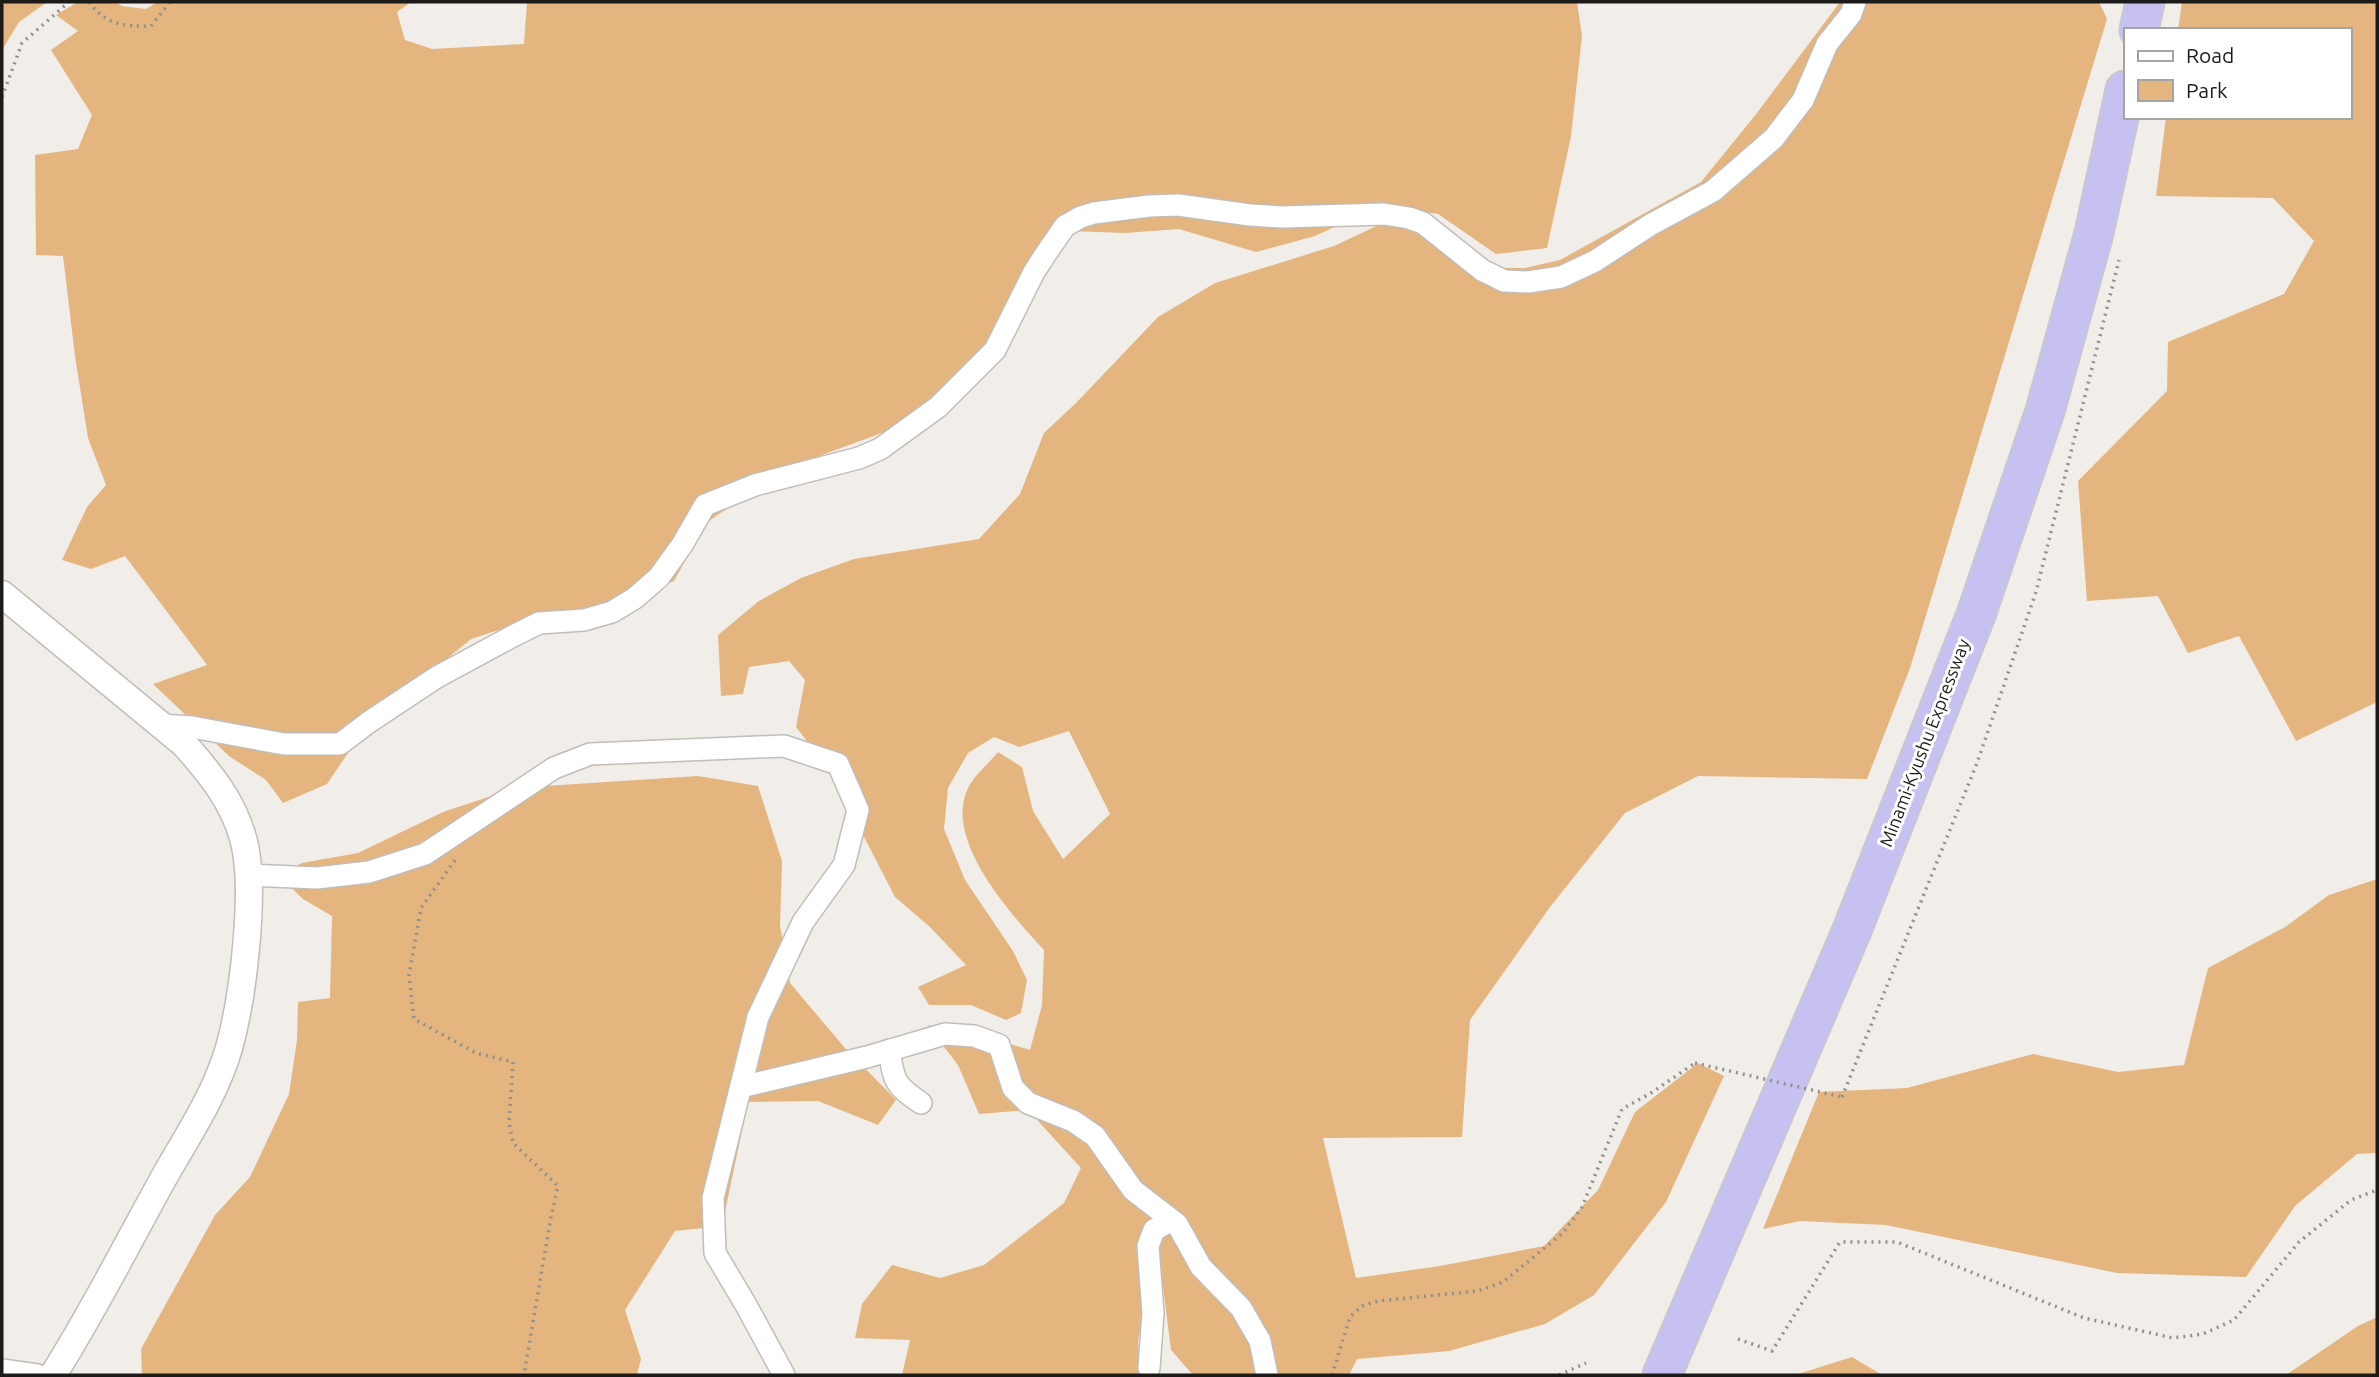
<svg xmlns="http://www.w3.org/2000/svg" width="2379" height="1377" viewBox="0 0 2379 1377" font-family="Ubuntu,sans-serif">
  <style>
    .green { fill: #e5b580 }
    .lines { fill: none; stroke-linecap: round; stroke-linejoin: round }
    .minor-casing { stroke: #c1bdb9; stroke-width: 24 }
    .tertiary-casing { stroke: #c1bdb9; stroke-width: 29 }
    .motorway-casing { stroke: #c9c8c8; stroke-width: 41 }
    .path { stroke: #92908c; stroke-width: 3.5; stroke-dasharray: 2 5; stroke-linecap: butt }
    .minor { stroke: #fff; stroke-width: 21 }
    .tertiary { stroke: #fff; stroke-width: 26 }
    .motorway { stroke: #c7c1f1; stroke-width: 38 }
    .path-bridge { stroke: #92908c; stroke-width: 3.5; stroke-dasharray: 2 5; stroke-linecap: butt }
    .labels { text-anchor: middle; stroke-width: 6; stroke-linejoin: round; paint-order: stroke }
    .street-label { font-size: 18px; fill: #1c1b19; stroke: #fff }
  </style>
  <rect width="100%" height="100%" fill="#f1ede8"/>
  <!-- green -->
  <path class="green" d="M2 2H47L19 22 2 50Z
    M78 2H116L122 6 146 9 157 2H411L397 12 405 40 432 49 524 44 527 2H1577L1582 36 1571 136 1547 248 1496 254 1438 214 1380 206 1315 236 1256 252 1179 229 1125 233 1071 231 1005 329 922 418 822 455 763 484 706 523 674 581 626 602 535 618 471 639 389 706 354 744 327 784 283 803 266 780 229 756 153 684 207 665 125 556 91 569 62 560 87 507 106 485 88 438 75 356 63 256 36 255 35 155 78 149 92 115 51 50 78 31 56 15Z
    M1840 2H2099L2107 19 1910 668 1867 779 1698 776 1625 813 1550 907 1470 1020 1462 1137 1323 1138 1356 1278 1440 1266 1544 1246 1598 1190 1635 1112 1698 1063 1724 1076 1666 1202 1594 1295 1545 1324 1449 1351 1357 1359 1349 1375H1193L1171 1350 1157 1239 1138 1341 1140 1375H902L910 1340 855 1338 862 1304 892 1265 940 1278 984 1265 1064 1203 1081 1168 1028 1110 979 1114 958 1065 927 1025 973 1033 1030 1050 1042 1005 1044 950C1011 914 941 838 969 786 976 774 989 763 998 752L1022 767 1033 811 1063 859 1110 814 1069 731 1019 747 994 737 968 753 948 788 944 829 965 880 1013 951 1027 980 1021 1013 1006 1020 971 1005H929L918 987 966 965 930 927 895 897 830 771 796 727 805 680 789 661 749 667 743 694 721 696 718 635 759 601 801 578 854 559 979 539 1020 494 1044 433 1076 403 1158 317 1215 283 1334 246 1381 224 1432 230 1487 268H1525L1560 260 1701 182 1757 113Z
    M2182 2H2377V702L2296 741 2239 636 2188 653 2158 596 2087 601 2078 481 2167 391 2168 342 2284 294 2314 241 2273 198 2156 196 2166 117H2349V30H2178Z
    M698 776 758 786 782 861 780 926 790 983 845 1048 896 1100 878 1125 818 1101 748 1102 722 1226 675 1231 625 1310 641 1359 637 1375H142L141 1349 215 1215 250 1177 289 1094 297 1040 298 1002 330 998 332 916 303 899 278 875 302 863 358 853 443 812 515 788Z
    M2377 879V1153L2357 1154 2295 1206 2246 1277 2117 1273 1886 1225 1800 1221 1763 1229 1819 1092 1907 1088 2033 1054 2118 1072 2184 1065 2208 968 2285 927 2329 895Z
    M2377 1317V1375H2286L2358 1326Z
    M1852 1357 1882 1375H1795Z"/>
  <g class="lines">
    <defs>
      <path id="minor" d="M160 725 192 727 284 744H340L369 722 437 677 513 636 539 623 584 620 612 612 635 598 659 577 682 545 705 505 755 485 859 458 880 449 938 407 995 350 1034 272 1045 255 1065 226 1081 217 1094 213 1149 206 1178 205 1250 215 1282 217 1384 214 1409 218 1423 223 1482 270 1504 281 1528 282 1561 277 1595 261 1650 225 1713 191 1774 138 1803 100 1827 44 1851 14 1855 2
        M249 875 317 878 369 872 425 854 554 768 590 754 784 746 838 764 858 810 844 865 803 922 758 1017 713 1198 715 1253 746 1305 784 1375
        M889 1050C894 1081 894 1085 921 1103
        M741 1087 867 1057 945 1034 974 1036 999 1045 1013 1088 1028 1103 1073 1121 1095 1136 1133 1190 1177 1224 1201 1267 1241 1308 1260 1341 1267 1375
        M1149 1368 1153 1313 1148 1246 1154 1230 1172 1220
        M2 1370 37 1375"/>
      <path id="tertiary" d="M2 594 184 744C209 772 233 801 243 838 257 887 243 998 229 1048 215 1096 186 1138 162 1181 126 1246 93 1312 53 1375"/>
      <path id="motorway" d="M2139 30 2145 2
        M1662 1375 1852 930 1977 612 2045 411 2094 233 2125 90"/>
    </defs>
    <!-- minor casing -->
    <use href="#minor" class="minor-casing"/>
    <!-- tertiary casing -->
    <use href="#tertiary" class="tertiary-casing"/>
    <!-- motorway casing -->
    <use href="#motorway" class="motorway-casing"/>
    <!-- path -->
    <path class="path" d="M89 2C105 24 124 27 151 26L170 2
      M2 97 22 43 69 2
      M455 860 421 908 409 975 414 1019 476 1053 513 1062 509 1122 513 1143 558 1186 551 1217 524 1375
      M1842 1097 1977 763 2036 592 2119 260
      M1738 1339 1772 1351 1840 1242H1897L2084 1318 2173 1338 2203 1334 2234 1320 2299 1242 2351 1200 2377 1190
      M1332 1375 1350 1317 1362 1306 1378 1301 1478 1291 1503 1282 1563 1233 1582 1207 1622 1109 1651 1093 1695 1063
      M1559 1375 1586 1363"/>
    <!-- minor -->
    <use href="#minor" class="minor"/>
    <!-- tertiary -->
    <use href="#tertiary" class="tertiary"/>
    <!-- motorway -->
    <use href="#motorway" class="motorway"/>
    <!-- path-bridge -->
    <path class="path-bridge" d="M1695 1063 1842 1097"/>
  </g>
  <g class="labels">
    <!-- street labels -->
    <g class="street-label">
      <text transform="translate(1925 743) rotate(-69)" y="6">Minami-Kyushu Expressway</text>
    </g>
  </g>
  <!-- border -->
  <rect width="2379" height="1377" fill="none" stroke="#1c1b19" stroke-width="7"/>
  <!-- legend -->
  <rect x="2124" y="28" width="228" height="91" fill="#ffffff" stroke="#a4a4a3" stroke-width="2"/>
  <rect x="2138" y="51" width="35" height="10" fill="#ffffff" stroke="#a4a4a3" stroke-width="2"/>
  <text x="2186" y="63" font-size="21" fill="#1c1b19">Road</text>
  <rect x="2138" y="80" width="35" height="21" fill="#e5b580" stroke="#a4a4a3" stroke-width="2"/>
  <text x="2186" y="98" font-size="21" fill="#1c1b19">Park</text>
</svg>
